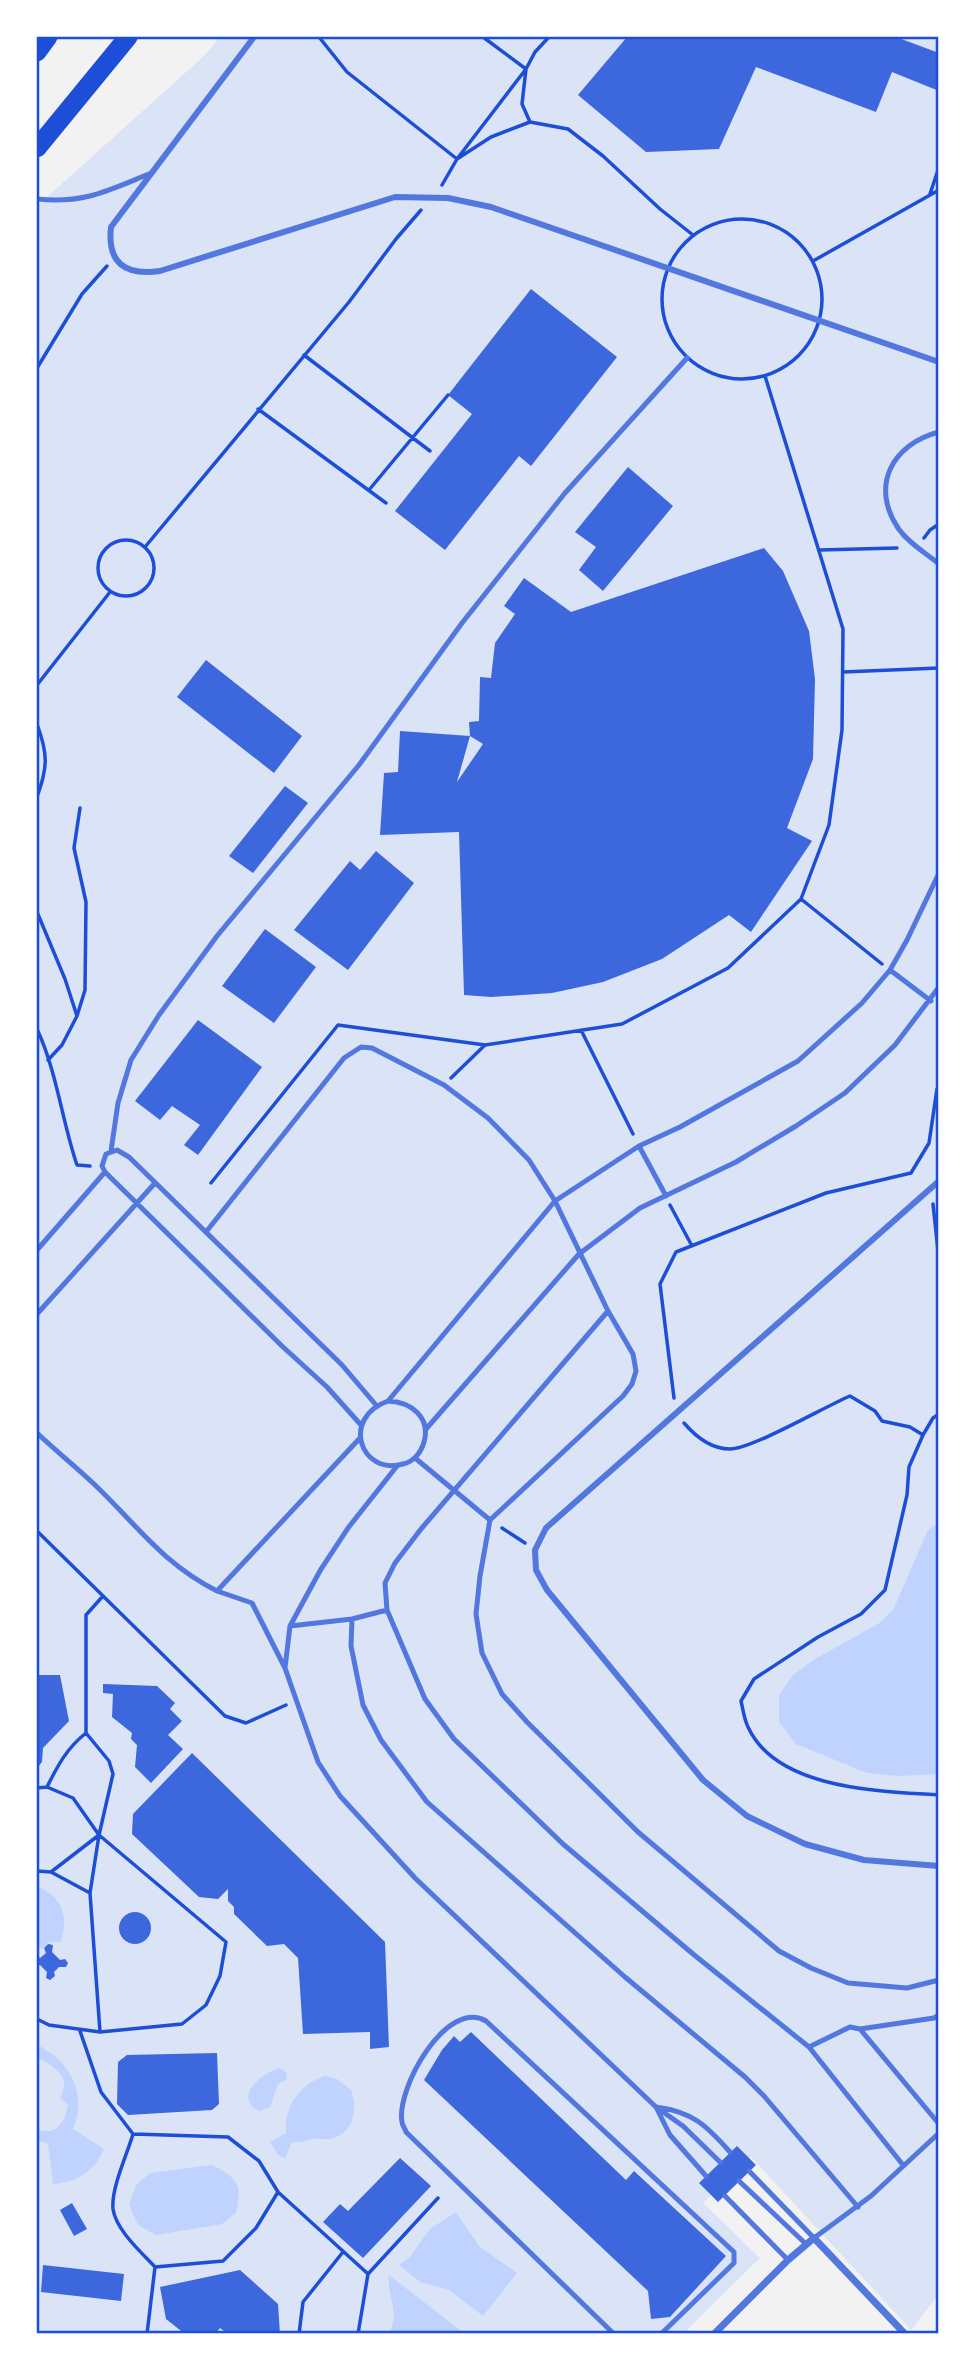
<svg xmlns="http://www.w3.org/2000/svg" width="976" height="2371" viewBox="0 0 976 2371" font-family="Quicksand,sans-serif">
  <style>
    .green { fill: #dbe4f7 }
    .water { fill: #bfd3fe }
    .building { fill: #3d67dc }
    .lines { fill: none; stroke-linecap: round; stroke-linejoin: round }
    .path { stroke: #1d4ed8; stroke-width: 3.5 }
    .service { stroke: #5277de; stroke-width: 5 }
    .pedestrian { stroke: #5277de; stroke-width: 6 }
    .minor { stroke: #5277de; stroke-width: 7 }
    .trunk { stroke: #1d4ed8; stroke-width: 19 }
    .neatline { fill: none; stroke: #1d4ed8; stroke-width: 2.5 }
  </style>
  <rect width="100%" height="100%" fill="#f2f2f2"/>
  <!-- green -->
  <path class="green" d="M220 37H939V2294L911 2330 751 2157 703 2203 760 2258 683 2334H37V206L204 56Z"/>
  <!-- water -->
  <path class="water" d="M939 1523V1774L899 1776 867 1773 796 1744 779 1722V1695L792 1676 815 1659 878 1624 893 1610 928 1530Z
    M37 1886C62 1897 69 1915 61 1942H48L42 1949 37 1945Z
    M37 2045C70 2060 88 2095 73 2129L104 2149C95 2171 76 2183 53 2184L48 2144 37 2140V2129C56 2137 65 2122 68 2105L60 2098C61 2094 63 2091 64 2087 67 2074 47 2061 37 2058Z
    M279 2068 286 2072 287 2079 278 2084 270 2107 259 2111C232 2097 262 2073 279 2068Z
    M325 2076 337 2079 351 2090C358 2110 354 2134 330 2139 324 2140 319 2138 313 2139 304 2141 301 2143 292 2142L285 2158 278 2155 270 2142 286 2133C284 2107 299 2084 325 2076Z
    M212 2165C239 2179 242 2184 236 2213L222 2224 156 2235 138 2225 129 2205 136 2185 150 2173Z
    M456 2212 479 2246 517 2273 483 2316 449 2290 420 2282 399 2265 410 2257 430 2229Z
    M389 2275 465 2334H389C401 2307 386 2298 389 2275Z"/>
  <!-- building -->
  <path class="building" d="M627 37H896L939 53V91L892 72 876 112 756 67 719 149 646 152 578 95Z
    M531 289 617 357 531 466 519 456 445 550 395 511 472 414 448 395Z
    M628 467 673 506 603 591 579 570 596 547 575 532Z
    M764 548 783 571 809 631 815 679 813 759 787 828 812 841 751 932 729 915 662 959 603 982 552 993 491 997 464 995 459 832 380 835 384 773 398 772 400 731 470 736 457 782 483 744 470 736 469 722 479 721 480 677 491 678 495 643 515 614 504 606 524 578 571 612Z
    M206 660 302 736 274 773 177 697Z
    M285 786 308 803 253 873 229 856Z
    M376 851 414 883 348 970 294 930 350 861 360 870Z
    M265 929 316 967 274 1023 222 986Z
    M198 1020 262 1067 198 1155 184 1145 200 1125 172 1106 160 1120 135 1101Z
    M37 1675H60L69 1721 43 1748 42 1762 37 1768Z
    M103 1684 157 1686 175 1703 170 1709 182 1721 168 1735 183 1749 151 1783 135 1767 137 1745 131 1739 132 1733 112 1717 113 1694 103 1693Z
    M192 1753 385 1942 389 2047 370 2049V2032L303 2034 298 1958 284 1944 267 1946 234 1914V1907L228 1901V1889L218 1899 199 1897 132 1834 133 1814Z
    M119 1928a16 16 0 1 1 32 0a16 16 0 1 1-32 0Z
    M48 1944 53 1945 52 1952 60 1960 65 1959 68 1963 66 1967H59L54 1972 55 1976 50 1980 46 1978 47 1972 40 1965 37 1966V1956L40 1958 46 1953 44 1948Z
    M471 2032 626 2180 634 2171 726 2256 670 2317 651 2319 648 2291 424 2080 442 2050 454 2036 460 2042Z
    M217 2053 219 2104 212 2110 128 2115 117 2104 118 2062 127 2055Z
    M737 2146 756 2165 718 2202 699 2183Z
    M400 2158 431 2186 363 2258 323 2222 340 2204 348 2211Z
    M72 2203 87 2229 74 2236 60 2210Z
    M43 2265 124 2274 121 2301 41 2292Z
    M240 2270 278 2304 280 2334H228L220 2328 215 2334H185L166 2319 160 2287Z"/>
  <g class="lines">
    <!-- path -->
    <path class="path" d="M319 37 347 72 457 159 491 137 530 122 568 129 603 156 660 209 693 235
      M483 37 526 69 522 104 530 122
      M442 185 457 159 526 69 535 52 549 37
      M930 194 939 167
      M662 299a80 80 0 1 1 160 0a80 80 0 1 1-160 0Z
      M813 261 939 190
      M304 355 430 451
      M37 368 82 294 107 266
      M258 409 386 503
      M369 490 448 395
      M924 538 930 530 939 524
      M98 568a28 28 0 1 1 56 0a28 28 0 1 1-56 0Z
      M145 547 349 302 396 239 421 210
      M819 550 897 548
      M843 672 939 668
      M37 685 110 592
      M37 724C48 754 48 767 37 797
      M801 899 882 964
      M37 912 65 979 77 1016 62 1045 48 1060
      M77 1016 85 990 86 902 74 848 80 808
      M37 1029C57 1072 62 1121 77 1165L90 1166
      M581 1030 633 1134
      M451 1078 485 1045
      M211 1183 338 1025 485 1045 622 1024 728 968 801 899 829 825 842 730 843 629 765 376
      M933 1204 939 1260
      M670 1205 692 1246
      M674 1398 660 1284 676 1252 826 1193 911 1173 929 1143 937 1089 939 1088
      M939 1414 933 1418 923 1435 909 1467 907 1495 885 1590 861 1614 818 1637 754 1679 741 1701C743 1709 744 1719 748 1727 777 1790 880 1791 939 1795
      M684 1423C696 1437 711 1449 730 1449 752 1449 824 1407 850 1396L875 1411 882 1421 910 1427 923 1435
      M502 1528 525 1543
      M37 1531 225 1716 246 1723 286 1705
      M86 1733 109 1761 113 1774 99 1835 90 1893 100 2032
      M47 1787C58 1765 67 1748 86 1733V1615L103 1596
      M37 1788 47 1787 73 1798 99 1835 226 1942 220 1976 206 2005 182 2024 100 2032 49 2025 37 2019
      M37 1871 51 1872 90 1893
      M51 1872 99 1835
      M80 2031 101 2092 133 2134 228 2137 259 2161 278 2192 256 2228 223 2261 155 2267C141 2252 116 2230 113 2209 111 2188 127 2155 133 2134
      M278 2192 367 2273
      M147 2334 155 2267
      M299 2334 303 2302 343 2252
      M358 2334 368 2274 438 2198"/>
    <!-- service -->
    <path class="service" d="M37 199C83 204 107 191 149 174
      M939 432C892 444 870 486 898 528 908 543 926 553 939 564
      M890 970 931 1001
      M639 1146 666 1196
      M111 1151 118 1103 131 1060 159 1015 217 936 359 765 462 623 565 493 687 358
      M206 1232 344 1058 361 1047 372 1048 444 1085 488 1118 529 1160 555 1201 608 1311 633 1354 636 1371 632 1384 623 1396 490 1520
      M37 1250 105 1172
      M37 1314 155 1183
      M388 1401C411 1402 431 1417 424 1442 421 1453 413 1462 403 1464 361 1476 340 1418 388 1401L555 1201 639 1146 680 1127 798 1061 862 1003 890 970 907 940 939 873
      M361 1425 327 1387 283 1347 105 1172 102 1166 106 1154 117 1150 129 1157 342 1365 376 1405
      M426 1429 579 1254 640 1208 736 1162 796 1126 845 1093 895 1045 939 987
      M37 1433C55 1450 75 1466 94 1484 137 1525 162 1563 217 1591
      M360 1438 217 1591 252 1603 285 1668 318 1762 340 1796 415 1878 656 2107C693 2112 706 2125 730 2152
      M415 1458 490 1520 480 1576 476 1614 482 1653 502 1694 527 1722 638 1832 779 1951 811 1968 848 1983 907 1988 939 1980
      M387 1610 425 1699 454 1739 563 1844 693 1954 809 2047 903 2165
      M352 1619 351 1646 363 1705 381 1740 427 1802 625 1977 745 2077 764 2096 858 2207
      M290 1626 352 1619 387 1610 385 1583 395 1563 421 1529 608 1311
      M285 1668 290 1626 321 1569 348 1528 397 1466
      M860 2029 934 2018 939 2015
      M809 2047 850 2027 860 2029 939 2124
      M749 2171 814 2238 871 2196 939 2133
      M706 2176 670 2135 656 2107 683 2126 720 2162
      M739 2181 806 2244
      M725 2196 788 2260
      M614 2334 406 2132C405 2128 402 2125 402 2122 396 2088 447 1998 486 2021L734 2252V2263L661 2334"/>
    <!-- pedestrian -->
    <path class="pedestrian" d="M254 37 111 227C107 263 125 276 160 271L395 197 448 198 491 207 939 362
      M939 1181 546 1528 535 1550 536 1570 547 1590 703 1780 747 1816 805 1844 864 1860 939 1866"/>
    <!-- minor -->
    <path class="minor" d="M714 2334 788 2260 814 2238 905 2334"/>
    <!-- trunk -->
    <path class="trunk" d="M37 52 48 37
      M37 148 128 37"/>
  </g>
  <!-- border -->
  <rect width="976" height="2371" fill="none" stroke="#ffffff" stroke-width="77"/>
  <rect x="38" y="38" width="899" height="2294" class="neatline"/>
</svg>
